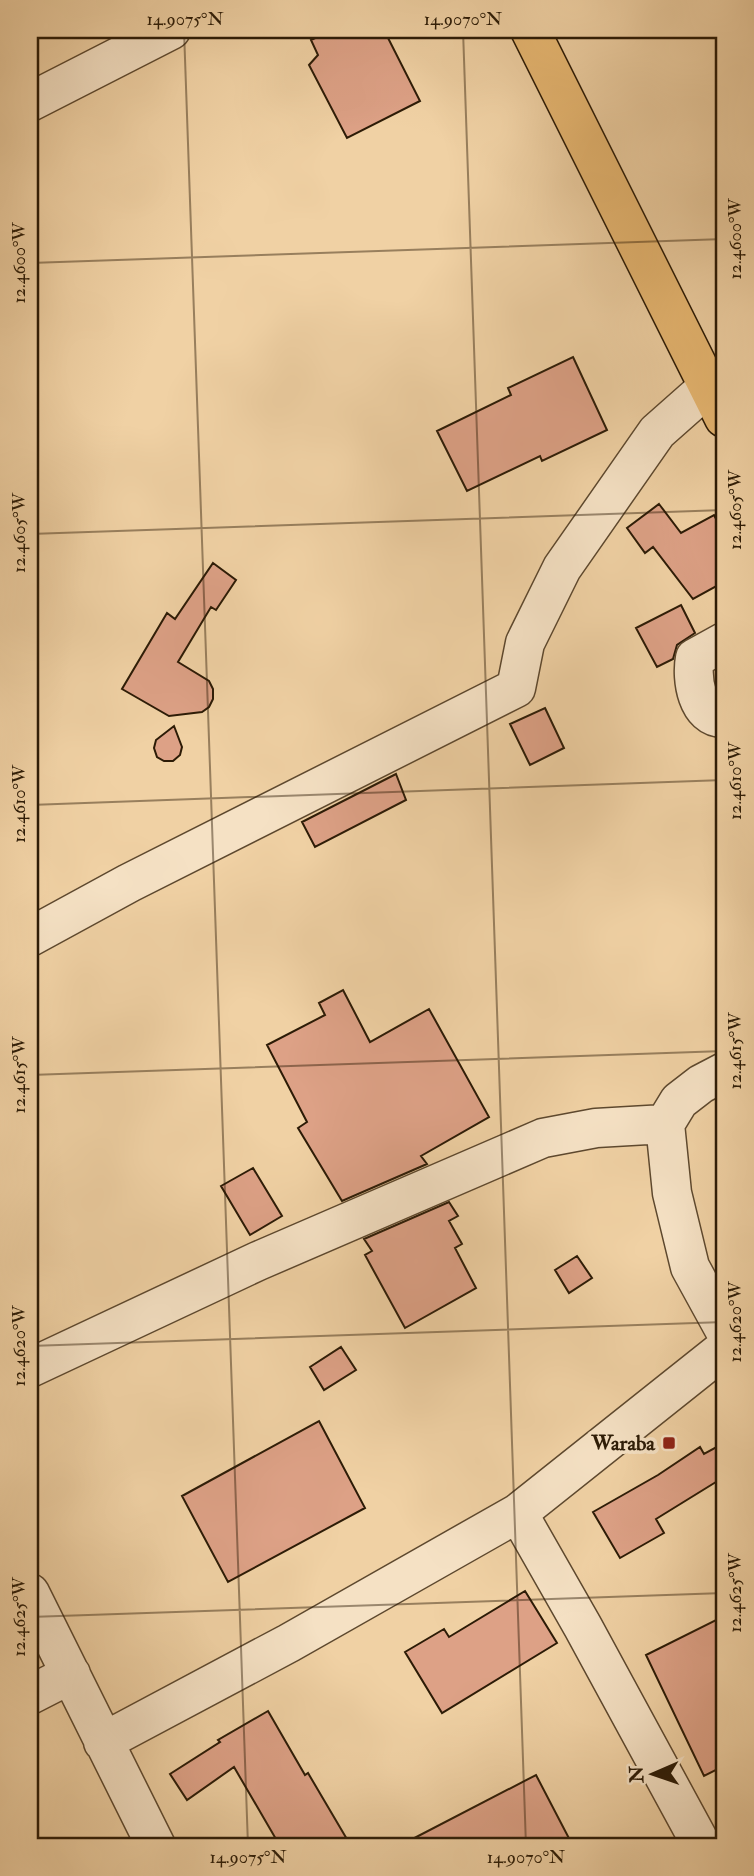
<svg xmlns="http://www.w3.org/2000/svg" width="754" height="1876" viewBox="0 0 754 1876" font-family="'IM FELL Double Pica',serif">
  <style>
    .building { fill: #dda186; stroke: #2c1b06; stroke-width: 2 }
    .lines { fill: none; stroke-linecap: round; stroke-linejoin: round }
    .minor-casing { stroke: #5d482e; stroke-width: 41 }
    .major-casing { stroke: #2c1b06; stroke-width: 41 }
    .minor { stroke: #f5e1c4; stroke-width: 38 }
    .major { stroke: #e8b872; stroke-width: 38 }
    .ticks { fill: none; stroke: #2c1b06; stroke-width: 2; stroke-opacity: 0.45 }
    .poi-dot { fill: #8f2418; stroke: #f5e1c4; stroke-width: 2.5 }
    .labels { text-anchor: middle; stroke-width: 7; stroke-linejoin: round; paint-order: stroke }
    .poi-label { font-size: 21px; font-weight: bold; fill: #2c1b06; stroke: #f5e1c4; text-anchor: end }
    .neatline { fill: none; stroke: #2c1b06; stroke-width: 2.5 }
    .ticks-label { font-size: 18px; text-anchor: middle; fill: #2c1b06 }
  </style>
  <rect width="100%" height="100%" fill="#f0d1a4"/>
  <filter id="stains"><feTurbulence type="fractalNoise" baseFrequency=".00286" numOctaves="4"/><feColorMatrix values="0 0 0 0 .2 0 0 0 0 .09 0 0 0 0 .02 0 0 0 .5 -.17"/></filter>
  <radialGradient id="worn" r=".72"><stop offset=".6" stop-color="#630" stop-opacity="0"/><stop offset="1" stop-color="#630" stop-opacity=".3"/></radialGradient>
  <!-- building -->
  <path class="building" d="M332 30H384L420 101 347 138 309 65 318 55 311 40Z
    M573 357 607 430 542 461 540 456 467 491 437 431 511 395 508 388Z
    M659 504 681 533 714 515 724 534V582L693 599 653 547 645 553 627 528Z
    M213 563 236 580 216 610 211 607 178 662 209 681 213 689V699L209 707 202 712 169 716 122 689 167 613 175 619Z
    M681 605 695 633 677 645 673 659 657 667 636 628Z
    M545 708 564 748 530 765 510 724Z
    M174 726 182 747 180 755 173 761H164L157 757 154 748 156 740Z
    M396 774 406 800 315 847 302 822Z
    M343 990 370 1042 429 1009 489 1117 421 1156 427 1164 342 1201 298 1128 307 1122 267 1045 325 1015 319 1003Z
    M253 1168 282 1216 250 1235 221 1186Z
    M449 1202 458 1216 449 1221 462 1244 455 1248 476 1288 405 1328 365 1255 372 1251 364 1239Z
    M577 1256 592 1278 569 1293 555 1270Z
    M341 1347 356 1370 324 1390 310 1367Z
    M319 1421 365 1508 228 1582 182 1496Z
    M724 1443V1477L656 1519 664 1533 620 1558 593 1512 658 1475 700 1447 704 1454Z
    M525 1591 557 1643 442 1713 405 1652 444 1629 449 1637Z
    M724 1616V1766L704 1776 646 1655Z
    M268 1711 305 1775 308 1773 351 1846H280L234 1767 187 1800 170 1774 220 1742 218 1740Z
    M536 1775 573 1846H399Z"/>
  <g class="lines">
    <defs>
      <path id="minor" d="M30 102 171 30
        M724 642 695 658C691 679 697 719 724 718
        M30 937 129 883 516 688 525 643 562 568 657 432 709 386
        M724 1072 701 1084 679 1101 665 1124 672 1193 690 1267 724 1329
        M30 1368 258 1261 543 1138 596 1128 665 1124
        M518 1513 583 1627 702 1846
        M30 1593 156 1846
        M30 1695 71 1674
        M103 1742 289 1643 518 1513 724 1349"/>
      <path id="major" d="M530 30 724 418"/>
    </defs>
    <!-- minor casing -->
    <use href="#minor" class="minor-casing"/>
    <!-- major casing -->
    <use href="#major" class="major-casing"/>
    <!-- minor -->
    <use href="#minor" class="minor"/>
    <!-- major -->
    <use href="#major" class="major"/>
  </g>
  <!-- ticks -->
  <path class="ticks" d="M184 30 248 1846M463 30 526 1846M30 263 724 239M30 534 724 510M30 805 724 780M30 1075 724 1051M30 1346 724 1322M30 1617 724 1593"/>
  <!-- markers -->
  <rect class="poi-dot" x="662" y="1436" width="14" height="14" rx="3.5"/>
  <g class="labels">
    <!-- poi labels -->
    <g class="poi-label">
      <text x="655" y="1450">Waraba</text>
    </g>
  </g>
  <!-- margin -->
  <rect width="754" height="1876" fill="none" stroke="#f0d1a4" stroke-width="77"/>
  <!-- north arrow -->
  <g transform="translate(653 1774) rotate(268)" stroke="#f5e1c4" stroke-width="5" paint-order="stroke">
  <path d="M0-5L12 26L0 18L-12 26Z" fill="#2c1b06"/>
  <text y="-10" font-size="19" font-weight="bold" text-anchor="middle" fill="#2c1b06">N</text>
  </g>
  <rect x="38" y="38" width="678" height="1800" class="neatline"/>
  <g class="ticks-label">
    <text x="185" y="25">14.9075°N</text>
    <text x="463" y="25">14.9070°N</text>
    <text transform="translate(735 239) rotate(-90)" y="6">12.4600°W</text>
    <text transform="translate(19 263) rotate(-90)" y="6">12.4600°W</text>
    <text transform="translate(735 510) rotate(-90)" y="6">12.4605°W</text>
    <text transform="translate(19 533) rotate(-90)" y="6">12.4605°W</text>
    <text transform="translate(735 781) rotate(-90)" y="6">12.4610°W</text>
    <text transform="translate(19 804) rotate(-90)" y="6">12.4610°W</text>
    <text transform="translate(735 1051) rotate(-90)" y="6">12.4615°W</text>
    <text transform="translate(19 1075) rotate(-90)" y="6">12.4615°W</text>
    <text transform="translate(735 1322) rotate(-90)" y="6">12.4620°W</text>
    <text transform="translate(19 1346) rotate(-90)" y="6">12.4620°W</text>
    <text transform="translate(735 1593) rotate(-90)" y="6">12.4625°W</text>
    <text transform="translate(19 1617) rotate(-90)" y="6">12.4625°W</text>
    <text x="248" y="1863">14.9075°N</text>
    <text x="526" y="1863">14.9070°N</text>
  </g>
  <rect width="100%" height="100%" filter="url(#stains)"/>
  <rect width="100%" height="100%" fill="url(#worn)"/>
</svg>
